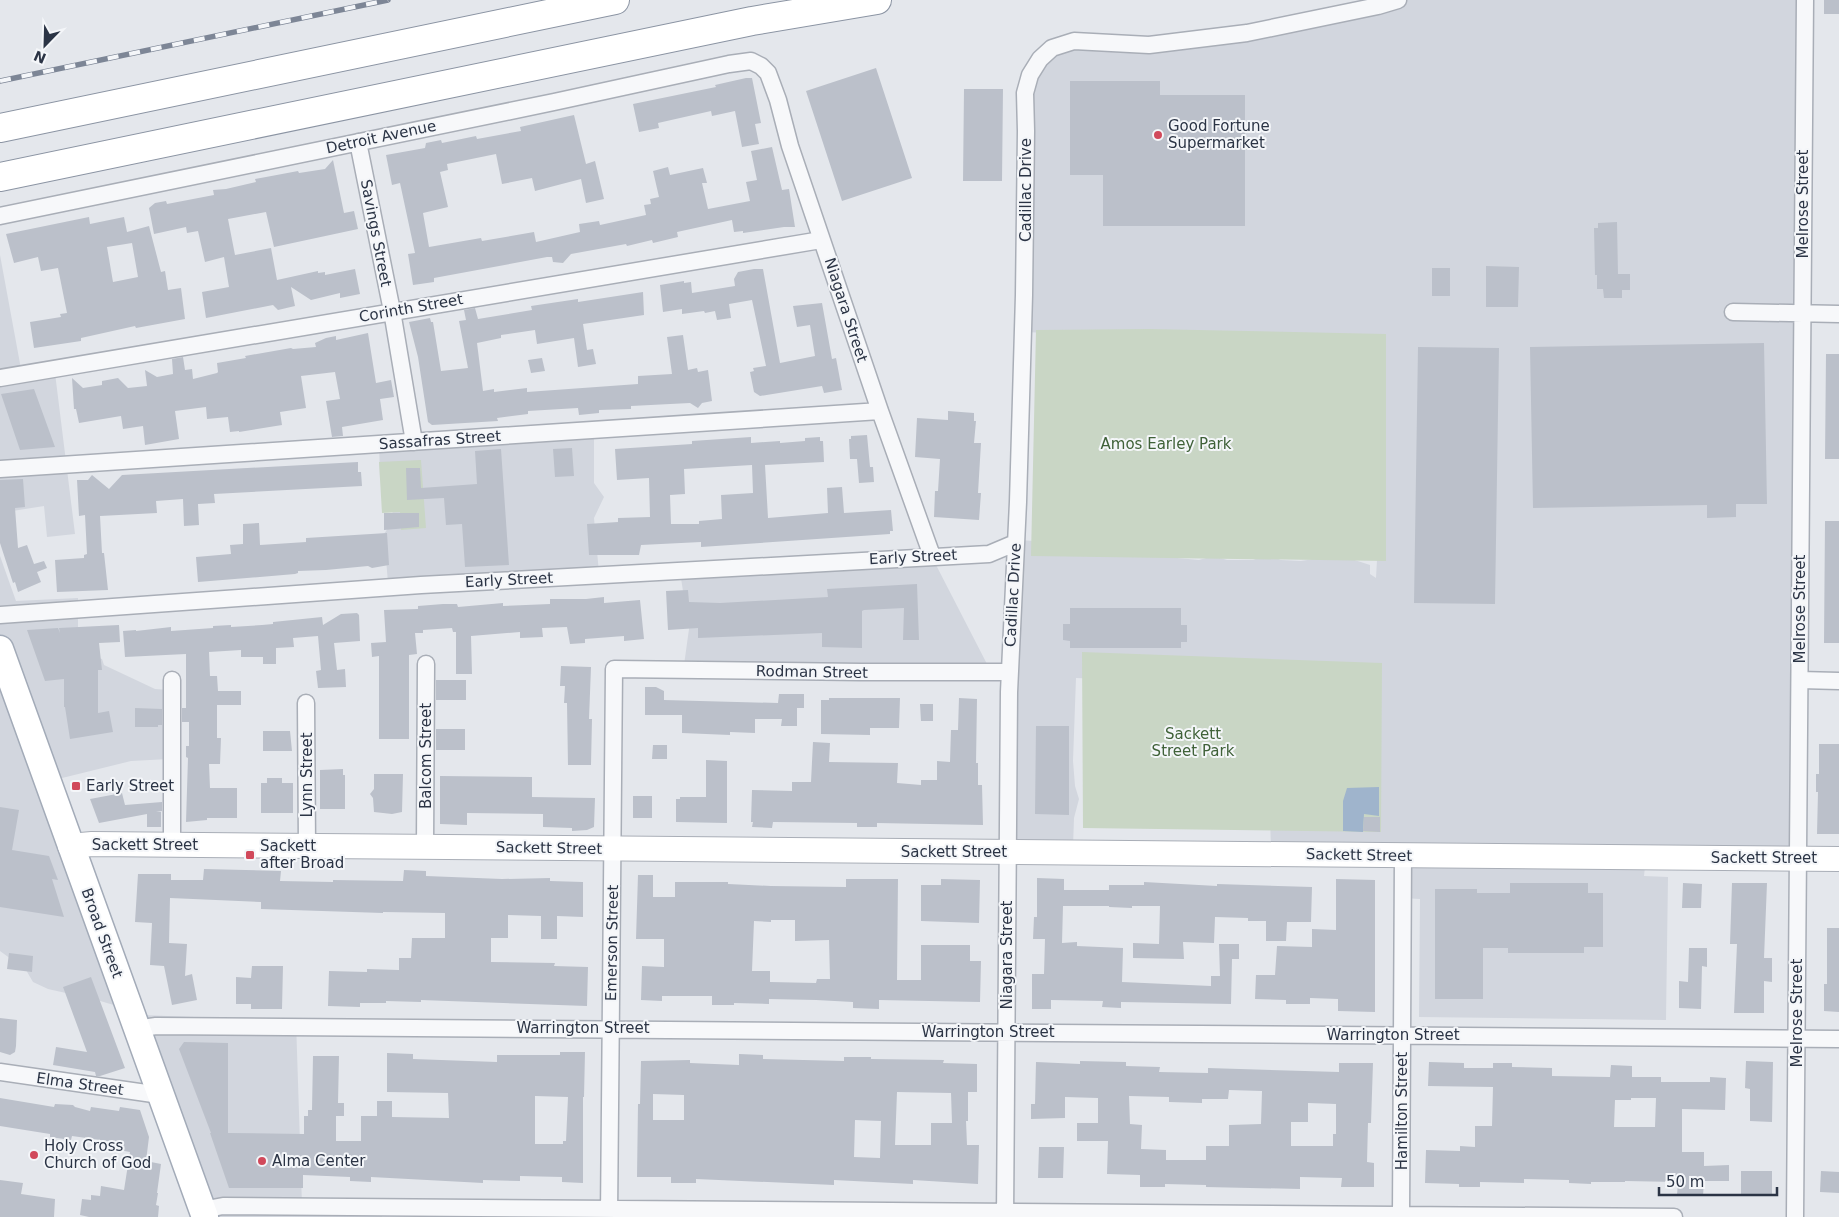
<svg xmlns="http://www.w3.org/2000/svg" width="1839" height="1217" viewBox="0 0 1839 1217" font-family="'DejaVu Sans',sans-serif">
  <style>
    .built { fill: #d2d6de }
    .green { fill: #c9d6c5 }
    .water { fill: #9fb4cc }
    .building { fill: #bbc0ca; fill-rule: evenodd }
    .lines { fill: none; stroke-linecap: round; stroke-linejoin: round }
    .street-casing { stroke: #a9aeb7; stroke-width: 19 }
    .secondary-casing { stroke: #a9aeb7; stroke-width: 26 }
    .primary-casing { stroke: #a3abb8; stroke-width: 29 }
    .highway-casing { stroke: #8b94a3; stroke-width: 30 }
    .street { stroke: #f7f8fa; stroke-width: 16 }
    .secondary { stroke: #fff; stroke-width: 24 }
    .primary { stroke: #fff; stroke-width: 26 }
    .highway { stroke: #fff; stroke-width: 28 }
    .rail-casing { stroke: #7d8696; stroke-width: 5.5 }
    .rail { stroke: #f4f6f9; stroke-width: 4; stroke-dasharray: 11; stroke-linecap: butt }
    .poi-dot { fill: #d1495b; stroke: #f4f6f9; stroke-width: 2 }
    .labels { text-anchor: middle; stroke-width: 4; stroke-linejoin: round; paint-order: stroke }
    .poi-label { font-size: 15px; fill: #2b3445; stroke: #f4f6f9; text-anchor: start }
    .street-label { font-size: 15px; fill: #2b3445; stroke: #f4f6f9 }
    .park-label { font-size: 15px; fill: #3f6138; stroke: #f4f6f9 }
  </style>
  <rect width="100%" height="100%" fill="#e4e7ec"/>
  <!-- built -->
  <path class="built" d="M1400 0H1804L1794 855 1646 857 1644 876 1668 877 1666 1020 1419 1017 1420 899 1401 898 1398 857 1271 849 1266 685 1076 678 1073 761 1075 786 1079 799 1074 818 1073 847 1009 848 1015 540 1117 545 1177 558 1199 560 1213 556 1227 560H1253L1267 555 1281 560 1301 561 1339 555 1370 565V574L1376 578 1381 489 1258 340 1023 332V97L1055 48 1145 47Z
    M0 255 21 369 54 365 75 534 47 537 44 506 0 513Z
    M594 430V483L604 497 594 518 599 573 388 583 384 534 392 522 393 504 380 479 379 441Z
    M0 556 16 601 78 598V642L85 653 102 659 104 665 155 689 169 690V759L131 761 54 780 137 1012 97 1000 48 989 33 982 26 970 0 951Z
    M935 563 987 664 684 665 689 629 680 572Z
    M142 1015 296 1021 302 1205 382 1212V1217H214Z"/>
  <!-- green -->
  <path class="green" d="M1149 329 1386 334V561L1031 556 1036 330Z
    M421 460 426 528 401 530 400 512 382 513 379 462Z
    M1082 652 1382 663 1381 832 1083 828Z"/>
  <!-- water -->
  <path class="water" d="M1379 787V816L1364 814 1363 832 1343 831V801L1347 788Z"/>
  <!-- building -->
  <path class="building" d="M1824 0H1839V14H1824Z
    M876 68 912 178 842 201 806 91Z
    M746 78H752L761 123 755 124 759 144 742 147 735 111 712 116 711 111 658 123 659 128 639 132 633 104 716 87 715 85Z
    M1070 81H1160V95H1245V226H1103V175H1070Z
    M964 89H1003L1002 181H963Z
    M574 115 586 164 595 161 604 199 586 203 581 179 535 191 532 178 502 184 496 154 447 164 448 170 440 172 448 207 423 213 429 247 481 238 482 241 534 232 536 242 580 232 579 224 599 221 600 225 646 215 644 205 651 204 650 199 659 197 653 171 668 167 670 175 703 168 707 183H702L708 209 750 201 746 182 757 180 751 151 772 147 782 190 789 189 795 227H784L743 233V231L734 232 732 220 677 232 678 237 653 243 652 240 627 246 626 244 571 254 563 263 553 262 552 257H547L434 278V282L413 285 408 254 415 253 400 183 392 185 386 155 425 148 426 143 441 140 442 143 476 136 477 139 521 131 520 127Z
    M333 160 344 213 354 211 358 229 274 247 266 212 228 219 235 255 271 248 277 280 318 271V273L325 272V275L355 269 360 294 340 298V293L311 300 291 287 295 306 278 310 273 305 206 318 202 292 229 287 224 257 205 262 198 231 187 233 186 227 154 234 149 208 155 203 166 201 167 204 214 195 213 190 226 189 256 182 255 179 266 177 298 171 299 173 325 169Z
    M89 217 90 224 124 217 127 232 149 226 161 272 165 271 168 290 181 288 185 319 136 328 135 326 81 338V341L34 348 30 322 61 317 60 314 67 313 58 268 41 271 38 257 14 263 6 234ZM132 243 138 277 113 282 107 247Z
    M1617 222 1618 274H1630V290H1622V298H1604L1603 289H1597V275H1595L1594 228H1598V223Z
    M1486 266 1519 267 1518 307H1486Z
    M1432 268H1450V296H1432Z
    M754 269H763L780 363 815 356 810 325 797 327 793 306 822 303 832 359 836 358 842 390 824 393 822 386 760 396 754 392 750 372 754 371 753 368 766 366 752 300 729 304 731 318 717 320 715 311 705 313 704 311 682 314V309L663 312 660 285 684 281V283L691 282 692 293 735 286 734 279 738 272Z
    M643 292 644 315 583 324 587 350 593 349 596 364 578 367 574 338 537 344 535 330 501 335V338L477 343 483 391 494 389V392L527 388V392L638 384V376L672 374 667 337 683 335 688 370 697 368 698 372 708 370 712 401 702 403 698 408 690 403 631 406V409L599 410V413L579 415 578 408 528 411V414L497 418 498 421 432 425 428 422 418 357 409 322 430 318 431 322H433L441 371 468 368 459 321 466 320 464 310 475 308 478 319 532 310 531 306 578 299V302Z
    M368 333 376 383 391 380 394 397 380 399 383 420 342 427 343 436 332 437 326 401 340 399 335 372 301 376 306 408 280 412 282 425 239 432V431L230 432 228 417 207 419 206 407 175 411 179 439 145 445 143 426 123 429 121 416 79 423 76 409H74L72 378 83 388 102 385V381L118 378 128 388 147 386 145 370 157 377 173 374 172 359 183 357 185 370 192 369 193 379 217 373 218 372 217 363 246 358 245 356 291 348 293 349 316 347 315 343 326 338 336 336V340Z
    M1764 343 1767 504H1736V517L1707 518V505L1533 508 1530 347Z
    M1418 347 1499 348 1495 604 1414 603Z
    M1826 354H1839V459H1825Z
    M542 358 545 371 531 373 528 360Z
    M34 389 55 447 20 450 1 394Z
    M948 411 974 413V421H976L974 443H981L978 493H981L979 520 934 517 935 491H938L940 459 915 457 917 418 948 420Z
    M867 435 870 467H873L874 482 859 483 857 459H850L849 439H851V436Z
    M751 437V443L780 441V443L805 441V438L820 437V441H823L824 462 765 465 768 518 828 513 827 488 842 487 844 513 891 510 893 531H890V534L701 547V542L641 545 639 555H589L587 524 618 522V518L650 517 649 478 617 480 615 449 692 444V441ZM752 465 753 493 721 495 722 519 699 521V524H671L670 495 685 494 684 469Z
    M572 448 574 476 555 477 553 449Z
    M501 449 509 565 465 567 462 524 446 525 444 498 407 500 406 468H420L421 488 477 484 475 451Z
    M358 462V472H361L362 486 214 494 215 503 198 504 199 525 184 526 183 499 156 501 157 513 100 516 102 553H104L108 590 57 592 55 560 84 558V555L87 554 85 515 79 516 77 480H88L92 475 109 489 122 475Z
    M23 479 25 507 15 508 18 548 27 545 34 564 44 561 47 568 37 572 41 582 18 592 15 582 13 583 0 543V480Z
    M384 513H419V527L384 530Z
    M1825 521H1839V643H1824Z
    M259 523 260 545 306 542V538L387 533 389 565 372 568 368 566 326 570 298 571V573L295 574 198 582 196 557 231 554 230 545 243 544V524Z
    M917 584 919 640H903L904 608 864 610 862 611V648L822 647V633L698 638V628L668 630 666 591 688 590 689 602 720 603 828 597 827 589Z
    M604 597V603L640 600 644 639 624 641V636L585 639V643L570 644 567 627 542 628 543 637 520 638V632L471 636 472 674H456V632H453L452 628 423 630V633H415L417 654 409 655V739H379V656L372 657 371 643 386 642 384 610 418 609V606L443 604H457L458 607 503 603V606L550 604V599H586Z
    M1070 608H1181V625H1187V642H1181V648H1070V641L1063 640V624H1070Z
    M357 613 359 615 360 641 334 643 337 670 345 669 346 687 318 688 316 671 321 670 318 636 293 638 294 647 276 648V664H263V657H241V650L209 652 210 676H217L218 691H241V705H217V738H221L220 764H209L210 788H237V818H207V820L186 822 188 758 186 757V746H189V722H182V708H186V654L125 657 123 631 136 630V631L171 627V631L213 628V626L231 625V627L262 625 273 624V622L322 617 323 625 341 614Z
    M119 625 120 642 99 643 102 670H98V713L109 711 113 732 70 739 65 707H64V679L45 681 27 630 58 628 60 633 59 628Z
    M561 666 591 667 589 719H592L591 765H568L567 703H564L565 686H560Z
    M436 680H466V700H436Z
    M645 687H656L664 691V700L778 703 779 694H804V708H797V726H781L782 719H755V733L730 732V735L682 733V715H645Z
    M829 698H900L899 728H870V735L821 734V700H829Z
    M959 698 977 699 976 763H978V785H982L983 825 877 823V827H857V823L773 822 772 828 752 827 753 822H751L752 790 792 791V782H811L813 742 830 743 829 762 898 763 897 783 921 785V780H937V761L950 762 951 730H958Z
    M920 704H933V721H921Z
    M135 708 162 709V725H158V727H135Z
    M1036 726H1069V815L1035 814Z
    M436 729H465V750H436Z
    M263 731H290L292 751H263Z
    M1819 744H1839V834H1817L1818 792H1816V774H1819Z
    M653 745H667V759H652Z
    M706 760 727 761V823L676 822V799H680V797H706Z
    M343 769V775H345V809H320V770Z
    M374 774H403L402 812 392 814 374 812 373 798 370 794 374 789Z
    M440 776 532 777V797L595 798 594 827 587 830 572 831V828L543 827V814L467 813V825L440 824Z
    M267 778H282V783H293V813H261V783H267Z
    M122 793 125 805 162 802V811L156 812H161V827H147V814L99 823 90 799Z
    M633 796H652V818H633Z
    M0 807 19 810 12 850 49 856 58 880 52 879 64 917 0 907Z
    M1364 817H1380V832L1363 831Z
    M204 869 281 871 280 881 333 882V880L403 881 404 870 426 871V876L502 879 550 878V881L583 882V917L557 916V939H541V916L508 915V938H491V962L555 963 554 966 588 967 587 1006 421 1000V1002L386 1001V1003H360V1007L328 1006 329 971 367 972V969L399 970V958H411L412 938H445V913L383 912V913L261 909V902L170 898 169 943 187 944 185 976 192 974 197 1000 172 1005 164 966 150 965 152 923 135 922 138 874H171V880H203Z
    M638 875H653V897H675V882H728V884L771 886 846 887V879H898L897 980H921V945H970V961H981L980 1002 879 1000V1009L853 1008V1002L816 1000 769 999V1004L734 1003V1005H712V996H662V1001L641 1000 642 966 664 967V939H636ZM771 920H795V941L829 940 830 979H817L816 983 770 982V971H752L754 921 771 922Z
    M1037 878 1064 879V890H1109V885H1144V882L1217 886V884L1312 887 1311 922H1287L1286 941H1266V921H1248V918L1215 917 1214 943 1183 942 1184 959 1133 958V943L1159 944 1160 906H1132V908L1109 907V906H1063L1062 943 1077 942V946L1123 948 1122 982 1211 986V976H1220L1219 944H1239V959H1232L1231 1004 1121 1002V1008L1102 1007 1103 1001 1051 1000V1009H1032V974H1044L1045 939H1033L1034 917H1037Z
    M941 879 980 880 979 923 921 921V885H941Z
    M1336 879 1375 880V1012L1338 1011V999L1310 998V1004H1286V1000L1255 999 1256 975H1275L1277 946 1312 947V929L1336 930Z
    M1510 883H1588V893H1603V947H1584V953H1508V948H1483V999H1435V889H1477V893H1510Z
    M1683 883 1702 884 1701 908H1682Z
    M1732 883H1767L1764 958H1772V982L1764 981V1013H1734L1737 944H1730Z
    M1827 928H1839V1012L1824 1011V984H1827Z
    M1689 948H1707V967L1702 966 1701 1009 1679 1008V981L1688 982Z
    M9 953 33 956 32 972 7 969Z
    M252 966H283L282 1009H251V1004H236V977L251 978Z
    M91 977 125 1068 100 1076H96L95 1072 53 1065 56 1047 87 1052 63 987Z
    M0 1018 17 1020 16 1046 15 1052 10 1055 0 1052Z
    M184 1042 228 1043V1133L304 1134V1116H308V1110H312L313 1056H339L338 1103H344V1116H336V1141H361V1116H377V1101H392V1117L449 1118 448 1093 387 1092V1053L413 1054V1059L497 1062V1055H560V1052H585L584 1097H583V1183L562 1182V1177L520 1176V1181L483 1180V1183L371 1177V1182L350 1181V1177L303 1175V1188H229L210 1133H211L179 1049ZM535 1096 568 1097 566 1141H563V1144H535Z
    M739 1054 763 1055V1059L844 1061V1057H871V1059L944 1060 943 1063 977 1064V1092H968V1121H966L967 1145H979L978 1184 913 1180V1184L834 1180V1185L696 1179V1183H671V1177H637L638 1104H640L641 1061 690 1060V1063L739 1065ZM897 1092 951 1093 952 1123H931V1145H895ZM653 1094 684 1095V1120H653ZM855 1120 881 1121 880 1158 854 1157Z
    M1080 1061 1126 1062V1066L1160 1067 1159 1072 1208 1073V1068L1339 1072V1063H1373L1371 1123H1368L1367 1162 1374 1163V1187H1341L1342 1178 1300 1177V1189L1206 1187V1185L1165 1184V1187H1140V1175L1107 1174 1108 1141H1077V1123H1098V1098L1065 1097V1118L1031 1119V1104H1035L1036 1062 1080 1064ZM1229 1090 1262 1091 1261 1124 1229 1125V1146H1206V1160H1166V1150L1141 1149 1142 1125 1130 1124 1129 1096 1169 1097V1102L1202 1103V1099H1228ZM1308 1103 1336 1104V1134H1333V1146H1291V1122H1308Z
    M1746 1061 1773 1062 1772 1122 1750 1121V1089L1745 1088Z
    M1429 1062 1464 1063V1068H1493V1063H1512V1067L1552 1068V1076L1610 1077 1611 1065 1632 1066V1077H1661V1082H1710V1077L1726 1078 1725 1110 1682 1109V1152H1704V1166L1729 1165V1181H1704L1703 1196 1677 1195 1678 1182 1625 1181V1182H1591V1184L1569 1183V1180L1524 1179V1183L1480 1182V1187H1459V1184L1425 1183 1426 1150 1460 1151V1146L1475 1147V1126H1492L1493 1087 1428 1086ZM1631 1098H1656L1655 1127H1614L1615 1100H1631Z
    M0 1098 54 1107 55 1104 73 1105 75 1107 90 1111 91 1107 119 1111 120 1107 140 1110 149 1137 146 1161 161 1164 157 1193H158L156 1205 159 1206 158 1217H89L80 1215 82 1199 91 1200V1195L100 1196 101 1186 124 1190 130 1152 114 1149 115 1142 72 1136 71 1140 50 1137V1134L0 1126Z
    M1039 1147H1064L1063 1178H1038Z
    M1741 1171H1772V1195L1741 1194Z
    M1821 1171 1839 1172V1193L1820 1192Z
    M0 1180 23 1183 21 1194 55 1199 54 1217H0Z"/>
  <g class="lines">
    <defs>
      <path id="street" d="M358 142 392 311 414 442
        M0 216 554 102 729 64 751 61 761 66 768 73 778 100 790 146 880 411 932 556
        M1733 312 1839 314
        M0 378 821 240
        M0 469C293 450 586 429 880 411
        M0 615 421 585 989 554 1015 543
        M1800 680 1839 681
        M306 703 307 846
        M172 845V680
        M425 847 426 664
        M136 1029 156 1026 1839 1039
        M0 1072 160 1095
        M202 1210 223 1206 1674 1217
        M609 1217 614 669 861 672H1010
        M1005 1217 1009 692 1018 502 1024 295 1026 131 1025 93 1030 75 1040 59 1052 48 1074 41 1149 45 1247 33 1378 6 1398 0
        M1401 1217 1403 856
        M1795 1217 1805 0"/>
      <path id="secondary" d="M70 846 92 844 1839 859"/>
      <path id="primary" d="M0 649 205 1217"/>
      <path id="highway" d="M0 128 615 0
        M0 177 752 21 877 0"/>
    </defs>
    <!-- street casing -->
    <use href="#street" class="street-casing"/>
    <!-- secondary casing -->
    <use href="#secondary" class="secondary-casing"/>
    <!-- primary casing -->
    <use href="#primary" class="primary-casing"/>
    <!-- highway casing -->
    <use href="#highway" class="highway-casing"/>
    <!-- street -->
    <use href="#street" class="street"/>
    <!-- secondary -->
    <use href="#secondary" class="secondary"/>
    <!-- primary -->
    <use href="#primary" class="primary"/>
    <!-- highway -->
    <use href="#highway" class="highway"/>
    <defs>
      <path id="rail" d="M0 81 388 0"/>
    </defs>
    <!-- rail casing -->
    <use href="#rail" class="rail-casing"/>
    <!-- rail -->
    <use href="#rail" class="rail"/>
  </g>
  <!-- markers -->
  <g class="poi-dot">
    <circle cx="1158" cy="135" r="5"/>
    <rect x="71" y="781" width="10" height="10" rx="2.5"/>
    <rect x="245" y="850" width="10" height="10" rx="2.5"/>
    <circle cx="34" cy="1155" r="5"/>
    <circle cx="262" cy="1161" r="5"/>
  </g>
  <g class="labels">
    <!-- poi labels -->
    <g class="poi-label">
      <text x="1168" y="131">Good Fortune<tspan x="1168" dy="17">Supermarket</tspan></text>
      <text x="86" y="791">Early Street</text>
      <text x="260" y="851">Sackett<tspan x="260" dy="17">after Broad</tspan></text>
      <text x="44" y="1151">Holy Cross<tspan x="44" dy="17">Church of God</tspan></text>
      <text x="272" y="1166">Alma Center</text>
    </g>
    <!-- street labels -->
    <g class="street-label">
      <text transform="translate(381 137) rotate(-12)" y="5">Detroit Avenue</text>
      <text transform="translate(1026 190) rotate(-90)" y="5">Cadillac Drive</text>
      <text transform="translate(1803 204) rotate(-90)" y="5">Melrose Street</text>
      <text transform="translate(376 233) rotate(79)" y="5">Savings Street</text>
      <text transform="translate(411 308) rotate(-10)" y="5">Corinth Street</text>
      <text transform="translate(846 310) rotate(72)" y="5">Niagara Street</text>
      <text transform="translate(440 440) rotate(-4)" y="5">Sassafras Street</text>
      <text transform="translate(913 557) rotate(-3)" y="5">Early Street</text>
      <text transform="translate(509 580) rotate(-3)" y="5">Early Street</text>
      <text transform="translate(1013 595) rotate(-87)" y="5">Cadillac Drive</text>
      <text transform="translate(1800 609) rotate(-90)" y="5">Melrose Street</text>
      <text transform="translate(812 672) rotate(1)" y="5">Rodman Street</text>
      <text transform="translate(426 756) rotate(-90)" y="5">Balcom Street</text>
      <text transform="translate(307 775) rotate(-90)" y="5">Lynn Street</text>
      <text x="145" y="850">Sackett Street</text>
      <text transform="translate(549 848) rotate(1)" y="5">Sackett Street</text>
      <text x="954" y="857">Sackett Street</text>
      <text transform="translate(1359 855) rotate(1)" y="5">Sackett Street</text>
      <text x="1764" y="863">Sackett Street</text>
      <text transform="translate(102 933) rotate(70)" y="5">Broad Street</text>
      <text transform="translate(612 943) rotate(-89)" y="5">Emerson Street</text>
      <text transform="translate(1007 955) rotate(-90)" y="5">Niagara Street</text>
      <text transform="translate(1797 1013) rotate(-90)" y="5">Melrose Street</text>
      <text x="583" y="1033">Warrington Street</text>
      <text x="988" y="1037">Warrington Street</text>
      <text x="1393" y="1040">Warrington Street</text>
      <text transform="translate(80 1084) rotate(8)" y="5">Elma Street</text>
      <text transform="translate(1402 1111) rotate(-90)" y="5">Hamilton Street</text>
    </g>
    <!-- park labels -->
    <g class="park-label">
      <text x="1166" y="449">Amos Earley Park</text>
      <text x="1193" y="739">Sackett<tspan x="1193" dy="17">Street Park</tspan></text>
    </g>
  </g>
  <!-- north arrow -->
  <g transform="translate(45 45) rotate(203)" stroke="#f4f6f9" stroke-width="4" paint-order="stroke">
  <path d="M0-4L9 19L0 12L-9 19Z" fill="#2b3445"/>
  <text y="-8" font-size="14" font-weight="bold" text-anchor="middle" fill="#2b3445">N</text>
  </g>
  <!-- scale -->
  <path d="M1659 1187v8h118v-8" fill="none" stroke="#2b3445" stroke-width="2.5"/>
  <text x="1666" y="1187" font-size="15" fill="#2b3445" stroke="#f4f6f9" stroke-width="4" paint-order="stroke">50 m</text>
</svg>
